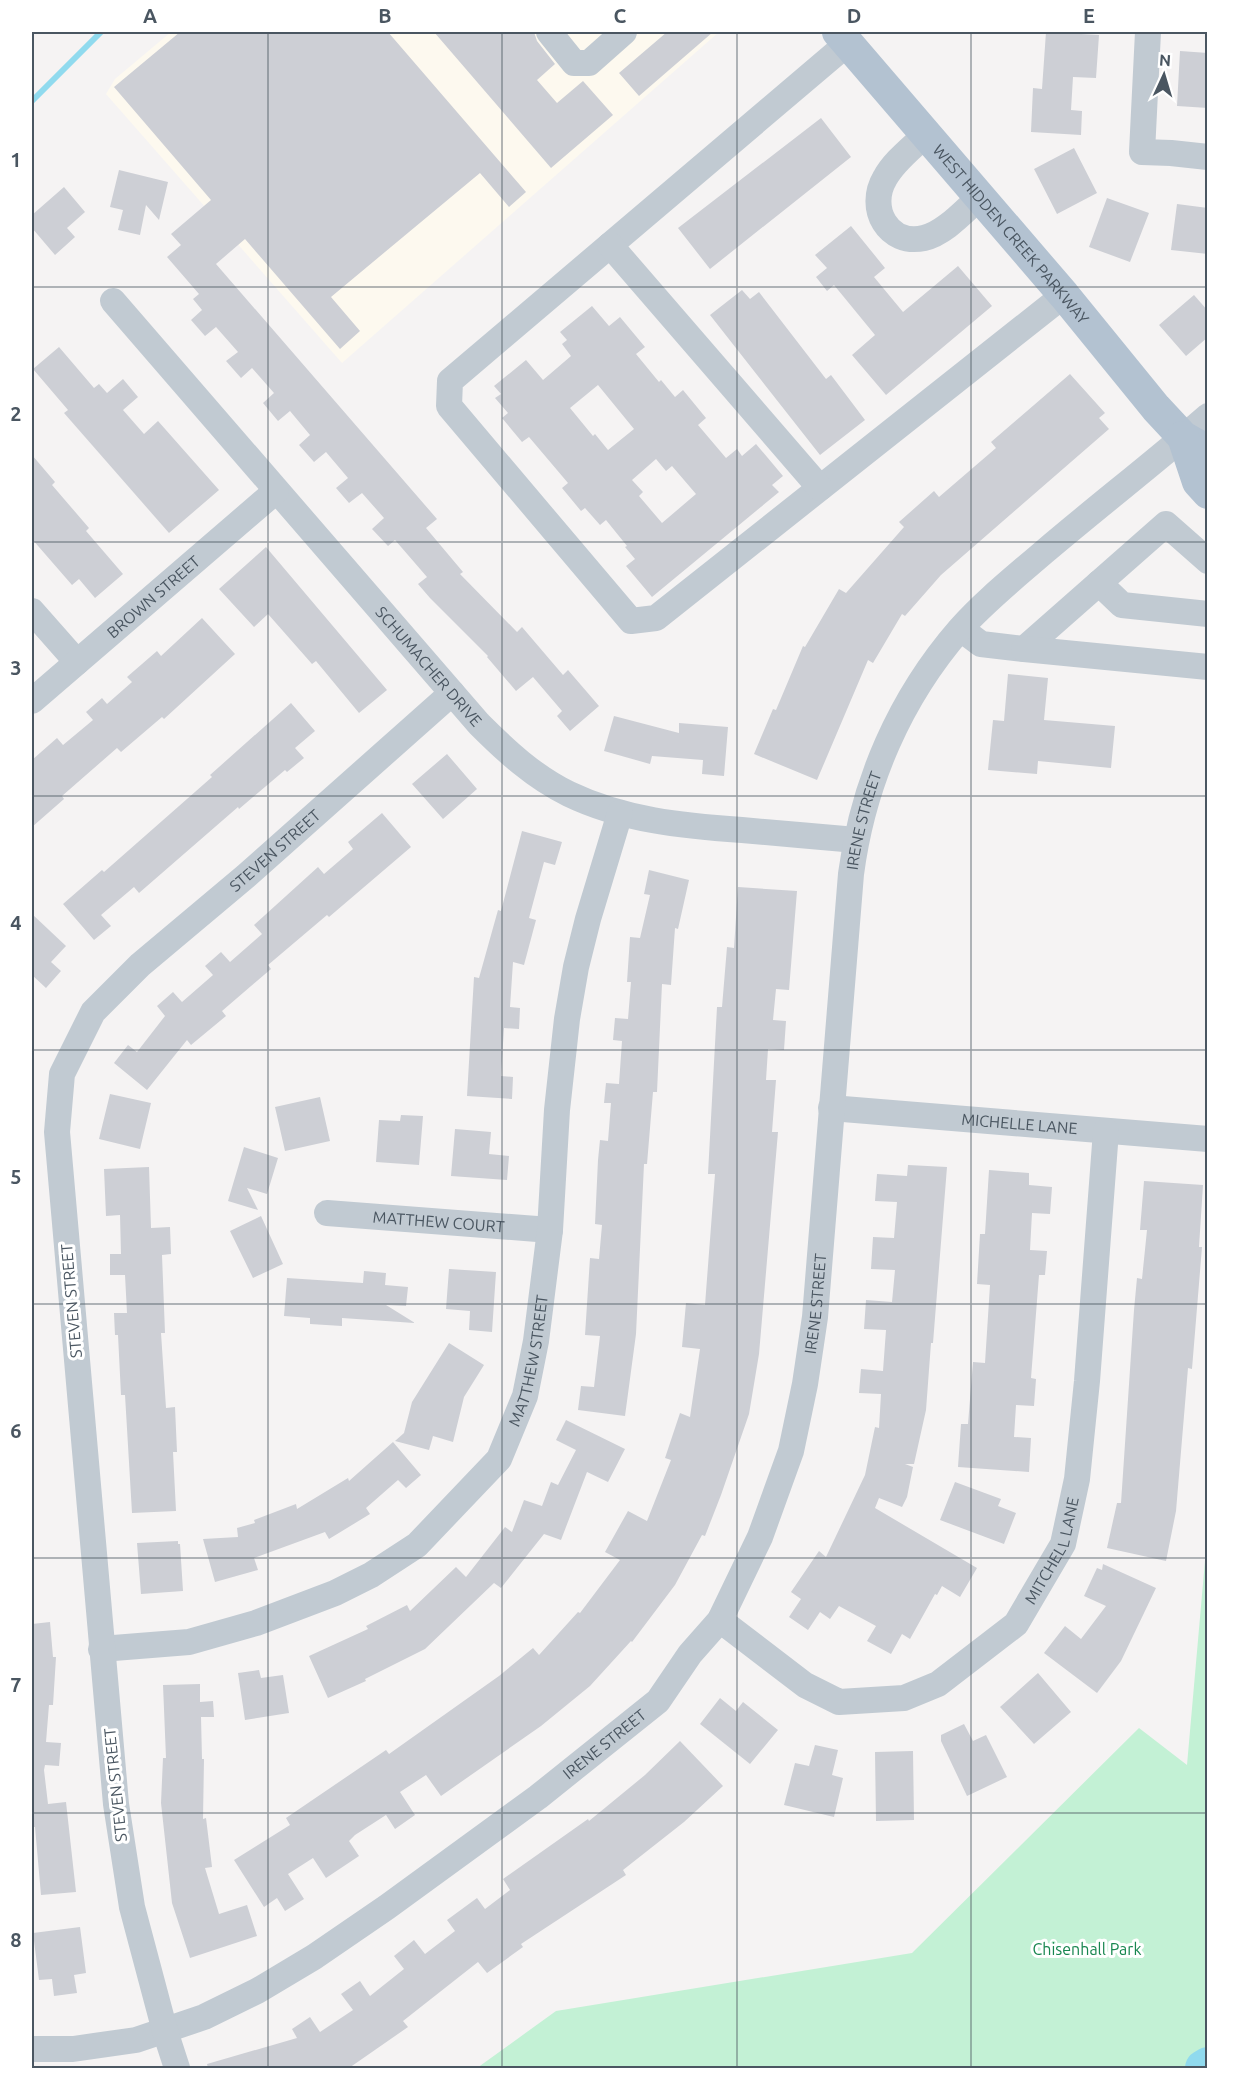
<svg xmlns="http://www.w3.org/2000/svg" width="1239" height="2100" viewBox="0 0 1239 2100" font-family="Ubuntu,sans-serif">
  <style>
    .commercial { fill: #fdf9ef }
    .green { fill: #c3f1d5 }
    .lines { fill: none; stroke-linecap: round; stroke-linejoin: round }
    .stream { stroke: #90daee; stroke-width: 6 }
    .river { stroke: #90daee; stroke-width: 36 }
    .building { fill: #cdcfd5; fill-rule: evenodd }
    .minor { stroke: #c1cad2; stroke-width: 26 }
    .major { stroke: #b3c2d1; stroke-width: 32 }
    .grid { fill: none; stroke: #4a5661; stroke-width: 1.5; stroke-opacity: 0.55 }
    .labels { text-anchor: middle; stroke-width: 6; stroke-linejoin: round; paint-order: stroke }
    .street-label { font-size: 16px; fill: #4a5661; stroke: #fff }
    .park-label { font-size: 16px; fill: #17864f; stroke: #fff }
    .neatline { fill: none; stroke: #4a5661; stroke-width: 2 }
    .grid-label { font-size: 20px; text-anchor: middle; font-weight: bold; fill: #4a5661 }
  </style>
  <rect width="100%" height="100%" fill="#f5f3f3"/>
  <!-- commercial -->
  <path class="commercial" d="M171 32H719L342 363 106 94 115 79Z"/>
  <!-- green -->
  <path class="green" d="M1207 1538V2068H477L556 2011 912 1953 1139 1728 1187 1765Z"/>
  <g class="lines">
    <!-- stream -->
    <path class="stream" d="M32 101 101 32"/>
    <!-- river -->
    <path class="river" d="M1203 2068 1208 2065"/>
  </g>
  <!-- building -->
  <path class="building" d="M180 32H388L526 192 509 207 480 173 397 242 331 297 360 331 340 349 245 239 216 264 437 519 426 528 463 572 460 574 517 632 522 627 563 675 568 670 599 706 570 731 557 716 562 711 533 677 516 691 487 657 488 656 430 598 418 584 427 577 395 540 388 546 372 529 384 518 362 493 349 503 336 488 348 478 326 452 314 462 299 445 310 435 290 411 278 421 263 403 274 393 252 368 241 378 226 361 238 352 216 327 205 336 191 320 202 310 193 299 199 294 167 257 181 245 171 234 211 200 114 87Z
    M434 32H534L537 41 555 64 537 80 557 103 583 81 613 115 551 168Z
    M667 32H713L639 96 619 73Z
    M1046 32 1099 35 1096 78 1073 77 1071 110 1082 111 1081 135 1031 132 1033 88 1042 89Z
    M1180 51 1208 53V108L1177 106Z
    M821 118 851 157 710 269 678 228Z
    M1074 148 1097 193 1057 214 1034 169Z
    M119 170 168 182 159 220 146 205 140 235 118 230 123 210 110 207Z
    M64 187 85 212 67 228 75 237 55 255 32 228V215Z
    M1107 198 1149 213 1130 262 1089 247Z
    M1177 204 1208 208V254L1171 250Z
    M851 226 885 268 874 277 903 312 958 266 992 306 886 395 852 355 875 335 834 285 827 291 816 277 827 268 815 255Z
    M742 290 750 299 759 292 826 379 831 375 865 420 820 455 710 315Z
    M1194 295 1208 311V337L1186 356 1159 325Z
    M592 306 609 326 620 317 645 347 636 354 659 382 661 380 675 397 683 390 706 418 698 425 726 458 737 449 742 456 756 444 783 476 772 485 779 492 652 597 626 566 635 559 625 547 627 546 606 520 600 525 585 508 581 511 562 488 568 483 529 437 522 442 502 418 508 413 495 398 501 394 494 386 526 360 543 380 571 356 562 344 567 340 560 332ZM598 385 634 429 608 450 595 434 593 436 570 408ZM656 459 666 471 672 466 696 494 662 523 639 496 643 492 632 480Z
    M59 347 94 388 99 384 107 393 123 379 138 397 123 410 144 434 158 421 219 490 169 533 64 413 68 410 33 369Z
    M1070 374 1105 413 1099 418 1109 429 941 575 905 616 902 614 873 663 868 660 817 780 754 754 773 709 776 710 803 646 805 647 839 589 846 593 904 527 899 522 934 491 939 497 996 448 991 442Z
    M32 455 55 482 52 485 89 528 86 531 123 574 95 598 79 579 72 585 32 539Z
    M266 547 387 690 359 713 316 661 312 664 268 614 254 627 219 589Z
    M202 618 235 654 164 719 162 717 121 752 117 748 62 796 64 799 32 827V760L57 738 63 745 93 720 86 712 102 698 107 704 132 682 127 677 157 651 161 656Z
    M1008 674 1048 678 1044 720 1115 726 1111 768 1038 761 1037 774 988 770 993 720 1004 721Z
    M291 703 315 731 295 748 304 758 287 772 285 770 239 809 238 807 139 893 134 887 101 915 111 926 94 940 63 904 102 870 104 872 212 777 210 775Z
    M614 716 679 733V723L728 727 724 776 702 774 703 760 652 756 650 764 604 751Z
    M447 754 477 789 443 819 412 784Z
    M382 813 411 847 329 917 327 915 268 965 271 969 222 1011 226 1016 191 1045 187 1040 147 1090 114 1063 128 1045 137 1052 165 1016 157 1006 173 992 182 1002 213 975 205 966 221 952 230 962 262 934 254 925 318 867 324 874 353 849 348 842Z
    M522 831 562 842 555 865 544 862 529 918 536 920 524 965 513 962 510 1007 520 1008 519 1029 504 1028 501 1076 513 1077 512 1099 467 1096 474 977 479 978 498 910 501 911Z
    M649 870 689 880 678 929 675 928 671 985 662 984 657 1092H653L647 1164H644L636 1334 625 1416 578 1410 581 1386 594 1387 600 1336 585 1335 590 1258 599 1259 602 1225 595 1224 598 1160 600 1140 608 1141 611 1103H604L606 1083 619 1084 622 1041 613 1040 615 1018 628 1019 631 982H627L630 937 640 938 650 895 644 894Z
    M738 887 797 891 789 990 776 989 773 1020 786 1021 784 1050 768 1049 766 1080H776L772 1132H778L759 1354 749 1414 721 1495 705 1536 702 1535 675 1585 632 1642 631 1641 590 1686 541 1726 441 1796 426 1775 400 1792 415 1815 395 1829 386 1815 355 1835 349 1841 359 1856 326 1878 313 1858 288 1874 304 1899 285 1911 277 1898 264 1907 234 1860 290 1825 286 1818 386 1750 389 1754 499 1676 533 1648 539 1655 578 1612 580 1613 620 1560 605 1552 628 1511 647 1521 671 1460 665 1458 680 1413 690 1417 700 1349 682 1347 686 1303 705 1305 715 1174H708L717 1007H722L727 947 734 948Z
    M32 914 66 946 51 962 61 971 46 988 32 975Z
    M110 1094 151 1103 140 1149 99 1139Z
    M320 1097 330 1141 285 1151 275 1107Z
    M401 1115 423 1116 419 1165 376 1162 379 1120 400 1121Z
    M455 1129 491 1132 489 1154 509 1156 507 1180 451 1176Z
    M244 1147 278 1158 267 1194 247 1188 258 1210 228 1201Z
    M908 1165 947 1167 933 1343H931L926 1410 914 1464H905L913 1467 907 1497 902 1507 879 1498 875 1508 977 1568 960 1597 942 1586 937 1595 935 1594 910 1639 902 1634 891 1654 867 1641 876 1626 839 1606 830 1619 820 1612 808 1630 789 1617 801 1599 791 1592 819 1551 826 1557 865 1475 875 1427 879 1428 881 1394 859 1393 861 1369 883 1371 886 1330 864 1329 866 1300 892 1302 895 1270 871 1269 873 1237 894 1238 897 1202 875 1201 877 1174 907 1176Z
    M149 1167 151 1228 170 1227 171 1254 162 1255 165 1333H161L166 1408 175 1407 177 1452H173L176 1511 132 1513 125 1395H121L118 1335H115L114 1313H127L125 1275H110V1254H121L120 1215 106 1216 104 1169Z
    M989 1170 1029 1173V1185L1052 1187 1050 1214 1032 1213 1030 1250 1047 1251 1045 1275H1039L1031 1378 1036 1379 1034 1406 1016 1405 1014 1437 1031 1438 1029 1472 958 1467 961 1424H968L973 1362 985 1363 990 1285 977 1284 980 1234H985Z
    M1144 1181 1203 1185 1199 1247H1202L1192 1369 1188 1368 1176 1511 1166 1561 1107 1548 1117 1503H1121L1134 1310 1137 1278 1142 1279 1147 1230H1140Z
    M261 1216 283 1264 253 1278 230 1231Z
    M449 1269 496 1272 492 1332 469 1330 470 1311 446 1309Z
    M364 1271 386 1273 385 1285 408 1287 406 1306 386 1305 415 1323 342 1318V1326L310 1324V1318L284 1316 287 1278 363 1283Z
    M449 1343 484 1365 464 1397 453 1442 433 1436 429 1450 395 1441 404 1433 412 1402Z
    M566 1420 625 1449 608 1482 587 1472 561 1540 544 1534 501 1588 494 1583 425 1649 365 1679 366 1681 328 1698 309 1656 368 1629 366 1626 407 1605 410 1611 456 1567 466 1577 505 1527 512 1532 524 1500 542 1506 551 1482 558 1485 576 1450 556 1440Z
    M393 1442 421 1475 406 1488 398 1480 366 1508 370 1514 329 1539 325 1532 254 1558 258 1570 215 1582 203 1539 238 1537 237 1528 255 1523 254 1520 296 1504 297 1509 348 1478 349 1481Z
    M955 1482 1001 1499 998 1506 1016 1513 1004 1544 940 1520Z
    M178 1541V1544H180L183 1591 141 1594 137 1543Z
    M1103 1564 1156 1588 1121 1661 1097 1693 1044 1653 1065 1626 1081 1639 1106 1606 1084 1596 1097 1568 1102 1570Z
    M50 1622 53 1657H56L53 1705H49L46 1742 61 1743 59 1766 45 1765 44 1770 48 1804 66 1802 76 1892 41 1895 35 1827H32V1624Z
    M259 1670 261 1678 283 1675 289 1713 245 1720 238 1673Z
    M1038 1673 1071 1712 1034 1744 1000 1707Z
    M200 1684V1702L213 1701 214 1717H201L202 1759H204L203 1819 206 1818 212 1867 205 1868 219 1914 247 1905 257 1936 190 1958 172 1903 161 1803 163 1758H166L163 1685Z
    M720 1698 736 1711 743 1702 778 1730 750 1764 700 1724Z
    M964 1724 973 1741 986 1735 1007 1777 967 1796 941 1741V1735Z
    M680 1741 723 1786 684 1822 623 1870 626 1875 521 1944 523 1947 487 1973 478 1962 403 2021 408 2027 349 2068H208L207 2064 297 2038 292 2029 310 2017 320 2032 353 2010 341 1994 360 1981 370 1996 404 1969 394 1956 414 1940 425 1954 455 1931 447 1920 477 1898 485 1909 510 1890 503 1879 588 1819 589 1821 645 1775Z
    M815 1745 838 1750 832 1775 843 1778 834 1817 784 1805 795 1763 809 1766Z
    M913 1751 914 1820 876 1821 875 1752Z
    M80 1927 86 1973 74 1975 77 1993 54 1996 52 1979 39 1980 33 1933Z"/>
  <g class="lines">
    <!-- minor -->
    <g class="minor">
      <path d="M549 32 574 63H589L624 32"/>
      <path d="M1148 32 1142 152 1171 153 1208 157"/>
      <path d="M848 43 450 381 449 406 631 621 656 618 1064 295"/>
      <path d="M926 134C913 147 894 161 885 178 867 208 888 246 924 238 945 233 964 211 980 197"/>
      <path d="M610 245 820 488"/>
      <path id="s1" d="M113 301 479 724C506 751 534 777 569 794 623 820 683 826 742 830 780 833 818 837 856 840"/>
      <path d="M1099 583 1122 605 1208 614"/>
      <path d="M32 611 77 662"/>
      <path d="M961 629 981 644 1024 649 1166 524 1208 561"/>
      <path d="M1024 649 1208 667"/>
      <path id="s2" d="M32 701 276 491"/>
      <path id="s3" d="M831 1108 1208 1139"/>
      <path id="s4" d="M327 1213 550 1230"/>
      <path id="s5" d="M720 1620 805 1685 839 1702 904 1698 938 1684 1016 1624 1063 1544 1077 1479 1087 1381 1106 1131"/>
      <path id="s6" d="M101 1649 189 1642 256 1623 335 1593 371 1575 417 1545 499 1459 525 1396 536 1341 550 1230 557 1110 567 1019 576 967 588 919 620 813"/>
      <path id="s7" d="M32 2049H73L136 2040 204 2017 257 1991 314 1957 387 1907 538 1797 658 1701 690 1654 720 1620 760 1537 791 1451 805 1384 815 1317 851 874C863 783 900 698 960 629 985 601 1015 577 1044 552 1098 506 1154 463 1208 416"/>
      <path id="s8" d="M177 2068 165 2031 132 1907 116 1804 57 1132 62 1074 93 1012 140 965 246 876 452 693"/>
    </g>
    <!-- major -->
    <g class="major">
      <path id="s9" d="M838 32 1064 295 1156 408 1183 437 1208 451"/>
      <path d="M1183 437 1198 482 1208 493"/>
    </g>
  </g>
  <!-- grid -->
  <path class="grid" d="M268 32V2068M502 32V2068M737 32V2068M971 32V2068M32 287H1208M32 542H1208M32 796H1208M32 1050H1208M32 1304H1208M32 1558H1208M32 1813H1208"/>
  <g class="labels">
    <!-- street labels -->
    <g class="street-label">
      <text dy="6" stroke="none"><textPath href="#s9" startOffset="266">WEST HIDDEN CREEK PARKWAY</textPath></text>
      <text dy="6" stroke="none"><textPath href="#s2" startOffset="160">BROWN STREET</textPath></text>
      <text dy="6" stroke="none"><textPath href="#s1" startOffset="483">SCHUMACHER DRIVE</textPath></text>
      <text dy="6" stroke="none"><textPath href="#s7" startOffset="1652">IRENE STREET</textPath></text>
      <text dy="6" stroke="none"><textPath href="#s8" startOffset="1317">STEVEN STREET</textPath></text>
      <text dy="6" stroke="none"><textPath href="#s3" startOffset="189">MICHELLE LANE</textPath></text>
      <text dy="6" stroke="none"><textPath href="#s4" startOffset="112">MATTHEW COURT</textPath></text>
      <text transform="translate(71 1301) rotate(-95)" y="6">STEVEN STREET</text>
      <text dy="6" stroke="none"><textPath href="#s7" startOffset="1166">IRENE STREET</textPath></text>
      <text dy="6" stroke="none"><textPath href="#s6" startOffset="560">MATTHEW STREET</textPath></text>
      <text dy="6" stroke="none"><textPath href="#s5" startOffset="428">MITCHELL LANE</textPath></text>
      <text dy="6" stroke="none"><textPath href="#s7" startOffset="662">IRENE STREET</textPath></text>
      <text transform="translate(115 1785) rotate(-96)" y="6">STEVEN STREET</text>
    </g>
    <!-- park labels -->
    <g class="park-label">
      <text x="1087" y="1955">Chisenhall Park</text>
    </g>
  </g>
  <!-- border -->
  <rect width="1239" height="2100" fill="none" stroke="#ffffff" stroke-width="66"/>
  <!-- north arrow -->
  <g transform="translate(1164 75) rotate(4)" stroke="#ffffff" stroke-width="4.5" paint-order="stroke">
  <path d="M0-4.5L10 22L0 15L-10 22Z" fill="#4a5661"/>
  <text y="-9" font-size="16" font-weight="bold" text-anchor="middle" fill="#4a5661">N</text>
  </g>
  <rect x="33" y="33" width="1173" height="2034" class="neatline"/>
  <g class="grid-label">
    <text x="150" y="23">A</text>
    <text x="385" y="23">B</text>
    <text x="620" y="23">C</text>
    <text x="854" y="23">D</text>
    <text x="1089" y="23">E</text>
    <text x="16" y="167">1</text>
    <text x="16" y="421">2</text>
    <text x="16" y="675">3</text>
    <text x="16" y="930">4</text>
    <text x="16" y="1184">5</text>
    <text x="16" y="1438">6</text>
    <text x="16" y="1692">7</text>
    <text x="16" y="1947">8</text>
  </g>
</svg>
